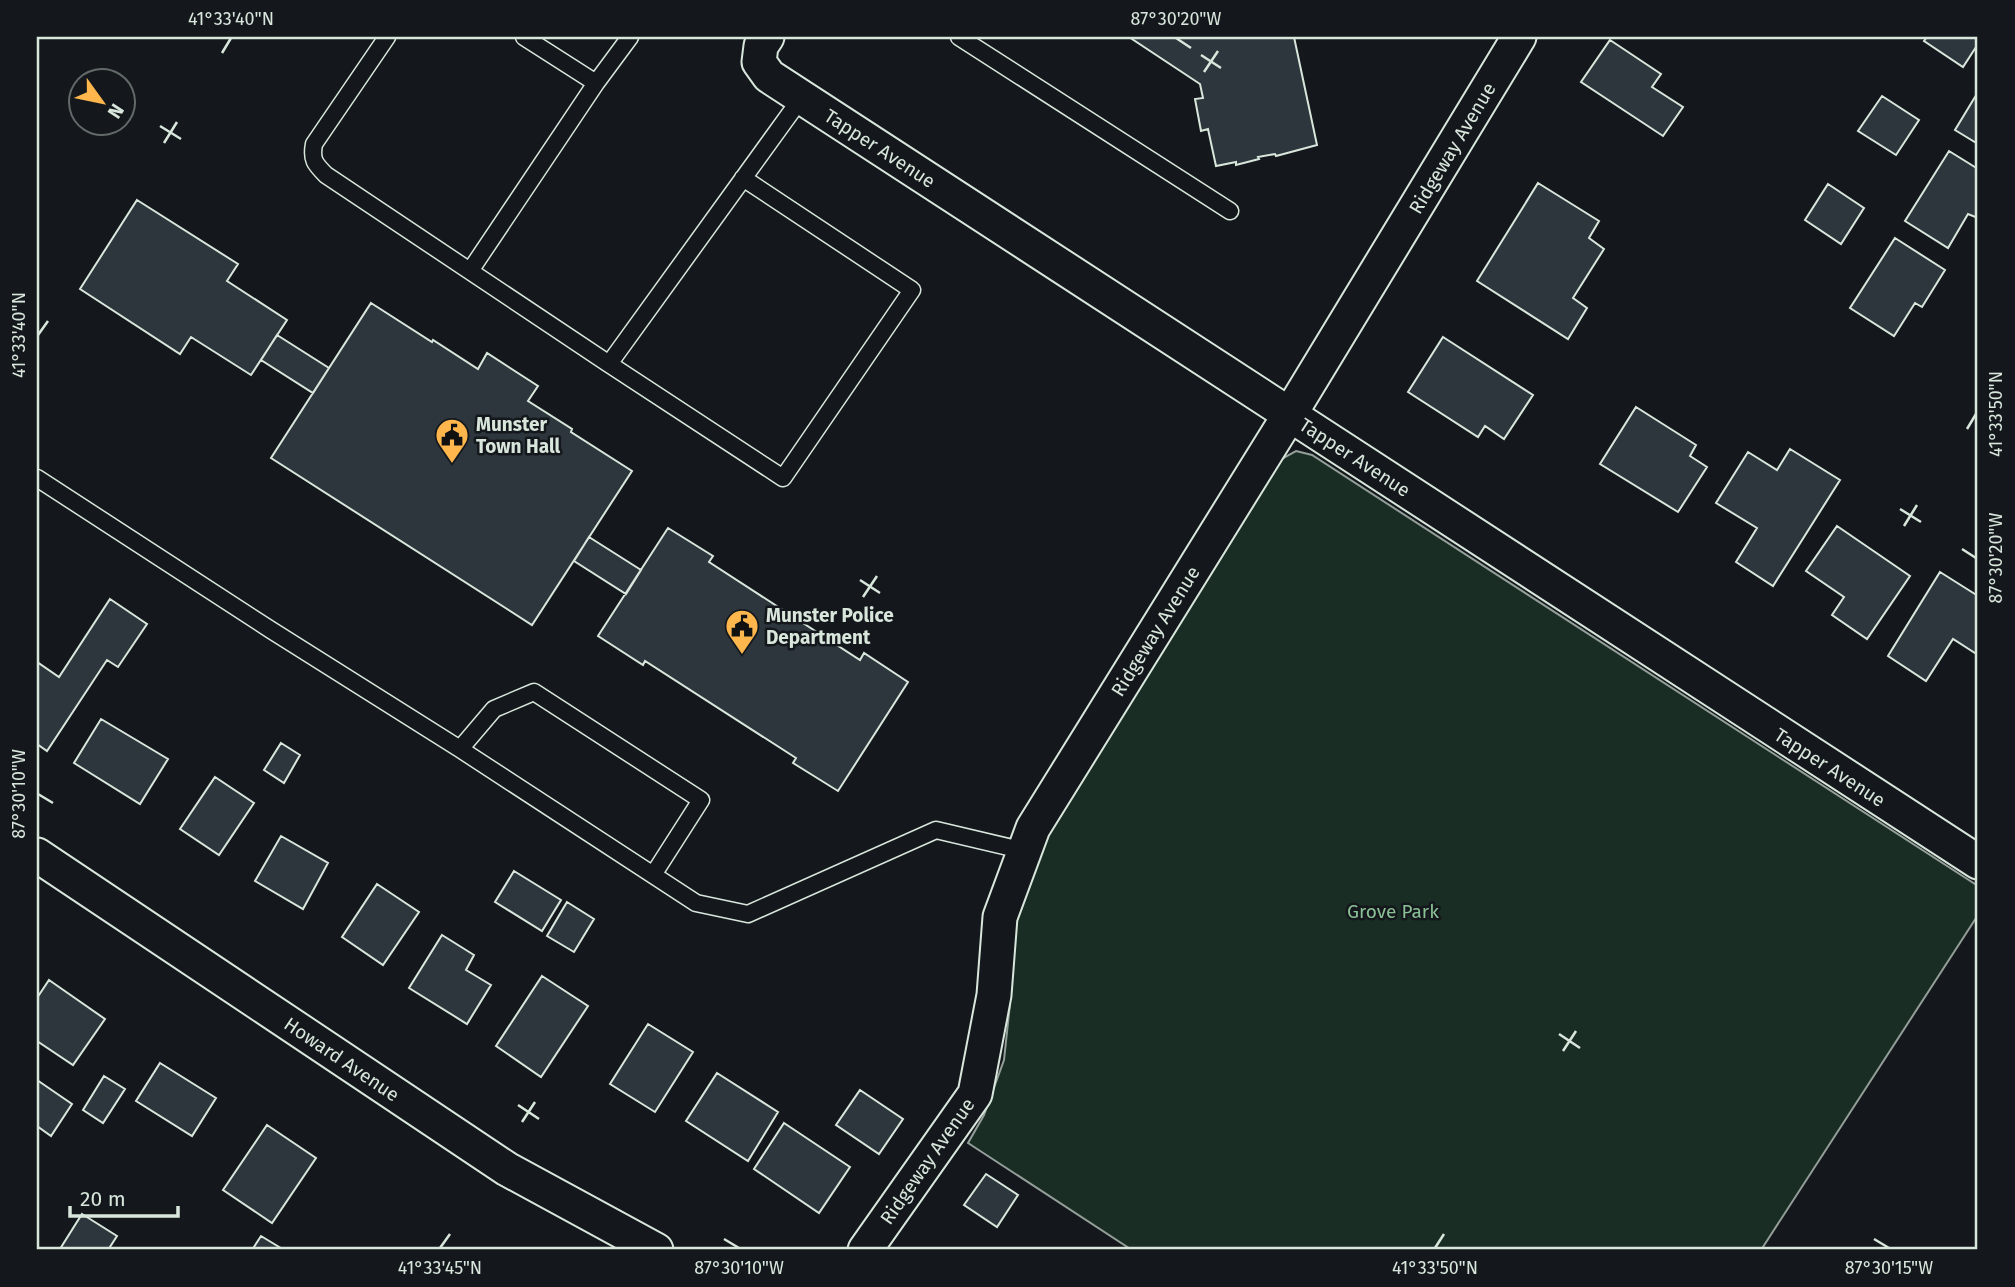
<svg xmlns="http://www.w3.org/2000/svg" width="2015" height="1287" viewBox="0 0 2015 1287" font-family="'Fira Sans',sans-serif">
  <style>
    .green { fill: #1a2d24; stroke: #939e99; stroke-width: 2 }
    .building { fill: #2c363c; stroke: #d8e6dc; stroke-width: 2 }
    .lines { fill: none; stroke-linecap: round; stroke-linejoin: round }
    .service-casing { stroke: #d8e6dc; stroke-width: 19 }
    .minor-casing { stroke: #d8e6dc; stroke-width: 37 }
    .service { stroke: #14181c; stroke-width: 16 }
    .minor { stroke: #14181c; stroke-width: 33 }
    .ticks { fill: none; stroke: #d8e6dc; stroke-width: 2.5 }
    .labels { text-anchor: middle; stroke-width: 5; stroke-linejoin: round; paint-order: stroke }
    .street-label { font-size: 19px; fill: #d8e6dc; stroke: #14181c }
    .poi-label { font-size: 19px; font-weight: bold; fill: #d8e6dc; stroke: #14181c; text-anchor: start }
    .park-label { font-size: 19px; fill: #8ac095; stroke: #14181c }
    .neatline { fill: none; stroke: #d8e6dc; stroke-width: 2.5 }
    .ticks-label { font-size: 18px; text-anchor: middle; fill: #d8e6dc }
  </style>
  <rect width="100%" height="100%" fill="#14181c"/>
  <!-- green -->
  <path class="green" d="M1296 451 1312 455 1978 886V915L1761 1250H1132L968 1143 984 1115 1004 1060 1010 1004 1006 944 1020 872 1276 462Z"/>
  <!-- building -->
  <path class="building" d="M1129 37H1294L1317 145 1276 156 1275 154 1258 157 1259 159 1236 165V162L1216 166 1208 129 1201 131 1195 99 1203 98 1200 84Z
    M1927 37H1978V44L1963 67 1924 41Z
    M1610 40 1661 74 1652 87 1683 107 1663 136 1581 82Z
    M1978 92V144L1955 130Z
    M1882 96 1919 120 1896 155 1858 131Z
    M1949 151 1978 169V218L1968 214 1948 248 1905 221Z
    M1538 183 1599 221 1589 238 1604 249 1573 298 1587 308 1568 339 1477 281Z
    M1828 184 1864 208 1841 244 1805 220Z
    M137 200 238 264 227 281 287 320 251 375 191 337 180 354 80 289Z
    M1895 238 1945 270 1922 307 1915 303 1894 336 1850 308Z
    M371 303 432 342 433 340 478 369 487 353 538 386 528 401 572 429 571 432 632 471 532 625 271 458Z
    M277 335 329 368 313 393 261 360Z
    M1443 337 1533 395 1504 439 1485 426 1478 437 1408 392Z
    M1636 407 1696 445 1690 456 1707 467 1678 512 1600 464Z
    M1790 449 1840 480 1773 586 1736 562 1757 528 1716 503 1748 452 1777 470Z
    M1837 526 1910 576 1867 639 1832 615 1844 597 1806 571Z
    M668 528 713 556 709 562 860 660 864 653 908 682 838 791 793 763 796 758 645 661 643 665 598 636Z
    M589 537 641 570 626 594 574 561Z
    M1940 572 1978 596V655L1953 639 1926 681 1888 656Z
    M110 599 147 624 118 667 107 660 47 751 37 744V662L59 677Z
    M101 719 168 759 140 804 74 763Z
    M281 743 300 755 284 783 264 770Z
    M215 777 254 803 219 855 180 829Z
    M281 836 328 863 303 909 255 881Z
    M514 871 561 900 542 931 495 902Z
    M377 884 419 912 383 965 342 937Z
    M567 902 594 919 574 952 547 936Z
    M442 935 474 955 466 970 491 985 467 1024 409 988Z
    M542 976 588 1006 541 1077 496 1046Z
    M49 980 105 1019 73 1065 37 1041V998Z
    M648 1024 693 1052 655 1112 610 1084Z
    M160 1063 216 1098 192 1136 136 1101Z
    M717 1073 778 1112 748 1161 686 1121Z
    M104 1076 125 1089 103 1123 83 1110Z
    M37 1080 72 1104 51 1136 37 1126Z
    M860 1090 903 1119 879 1154 836 1125Z
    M784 1123 850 1167 819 1213 754 1169Z
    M267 1125 316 1158 272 1223 223 1190Z
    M986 1174 1018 1195 997 1227 964 1205Z
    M82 1214 117 1236 108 1250H63L60 1249Z
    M261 1236 284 1250H252Z"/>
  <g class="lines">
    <defs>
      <path id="service" d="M387 37 314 144C311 160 315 164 326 175L609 364 802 97
        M524 37 596 83 630 37
        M959 37 1230 211
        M470 271 596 83
        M609 364 783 478 912 290 743 178
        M37 478 271 630 460 749 696 903 748 914 936 830 1025 851
        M460 749 494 709 534 692 701 800 653 875"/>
      <path id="minor" d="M767 37 761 46 759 62 769 76 1978 862
        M37 855 507 1169 656 1250
        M865 1250 975 1094 994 995 1000 917 1033 828 1290 414 1519 37"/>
    </defs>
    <!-- service casing -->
    <use href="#service" class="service-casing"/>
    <!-- minor casing -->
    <use href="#minor" class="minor-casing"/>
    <!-- service -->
    <use href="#service" class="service"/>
    <!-- minor -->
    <use href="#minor" class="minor"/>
  </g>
  <!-- ticks -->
  <path class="ticks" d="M1176 38 1191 48M222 53 231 38M1201 55 1221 68M1204 72 1218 51M160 126 181 139M164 143 177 122M38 335 48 321M1967 429 1976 414M1900 509 1921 522M1904 526 1917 505M1962 549 1976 558M860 580 880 593M863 597 877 576M38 794 53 803M1559 1034 1580 1048M1563 1051 1576 1031M518 1105 539 1119M522 1122 535 1102M724 1239 739 1248M1874 1239 1889 1248M440 1248 450 1234M1435 1248 1444 1234"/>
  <!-- icons -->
  <defs>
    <symbol id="civic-pin" viewBox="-11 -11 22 30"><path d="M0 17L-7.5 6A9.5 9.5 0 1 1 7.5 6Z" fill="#ffb74d" stroke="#14181c"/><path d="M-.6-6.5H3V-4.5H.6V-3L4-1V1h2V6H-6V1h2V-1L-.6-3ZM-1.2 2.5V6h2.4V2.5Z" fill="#111"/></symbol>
  </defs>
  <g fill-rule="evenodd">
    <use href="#civic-pin" x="433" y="416" width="38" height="52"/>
    <use href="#civic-pin" x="723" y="607" width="38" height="52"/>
  </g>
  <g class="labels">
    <!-- street labels -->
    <g class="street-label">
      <text transform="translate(880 148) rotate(33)" y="7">Tapper Avenue</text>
      <text transform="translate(1452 148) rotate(-59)" y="7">Ridgeway Avenue</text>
      <text transform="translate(1355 457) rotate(33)" y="7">Tapper Avenue</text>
      <text transform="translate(1155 631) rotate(-58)" y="7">Ridgeway Avenue</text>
      <text transform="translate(1830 767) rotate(33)" y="7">Tapper Avenue</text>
      <text transform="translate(342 1059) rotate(34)" y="7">Howard Avenue</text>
      <text transform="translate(927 1161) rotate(-55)" y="7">Ridgeway Avenue</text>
    </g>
    <!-- poi labels -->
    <g class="poi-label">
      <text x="476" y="431">Munster<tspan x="476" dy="22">Town Hall</tspan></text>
      <text x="766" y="622">Munster Police<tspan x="766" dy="22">Department</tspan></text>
    </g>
    <!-- park labels -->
    <g class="park-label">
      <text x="1393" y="918">Grove Park</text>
    </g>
  </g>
  <!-- border -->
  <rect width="2015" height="1287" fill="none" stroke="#14181c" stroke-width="77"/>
  <!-- north arrow -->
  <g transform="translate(102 102) rotate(123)"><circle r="33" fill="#14181c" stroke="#626a69" stroke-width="2"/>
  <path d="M0-5L12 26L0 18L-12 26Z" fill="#ffb74d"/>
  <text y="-10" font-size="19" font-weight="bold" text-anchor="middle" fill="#d8e6dc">N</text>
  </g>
  <!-- scale -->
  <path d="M70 1206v10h108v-10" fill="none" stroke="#d8e6dc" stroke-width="3.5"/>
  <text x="80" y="1206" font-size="21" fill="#d8e6dc" stroke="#14181c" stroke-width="5" paint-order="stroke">20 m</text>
  <rect x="38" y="38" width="1938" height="1210" class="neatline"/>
  <g class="ticks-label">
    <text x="231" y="25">41°33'40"N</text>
    <text x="1176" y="25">87°30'20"W</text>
    <text transform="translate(19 335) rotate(-90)" y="6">41°33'40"N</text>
    <text transform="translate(1996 414) rotate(-90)" y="6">41°33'50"N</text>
    <text transform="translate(1996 558) rotate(-90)" y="6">87°30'20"W</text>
    <text transform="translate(19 794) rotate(-90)" y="6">87°30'10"W</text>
    <text x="440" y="1274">41°33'45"N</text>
    <text x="739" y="1274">87°30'10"W</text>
    <text x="1435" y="1274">41°33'50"N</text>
    <text x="1889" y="1274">87°30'15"W</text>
  </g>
</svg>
